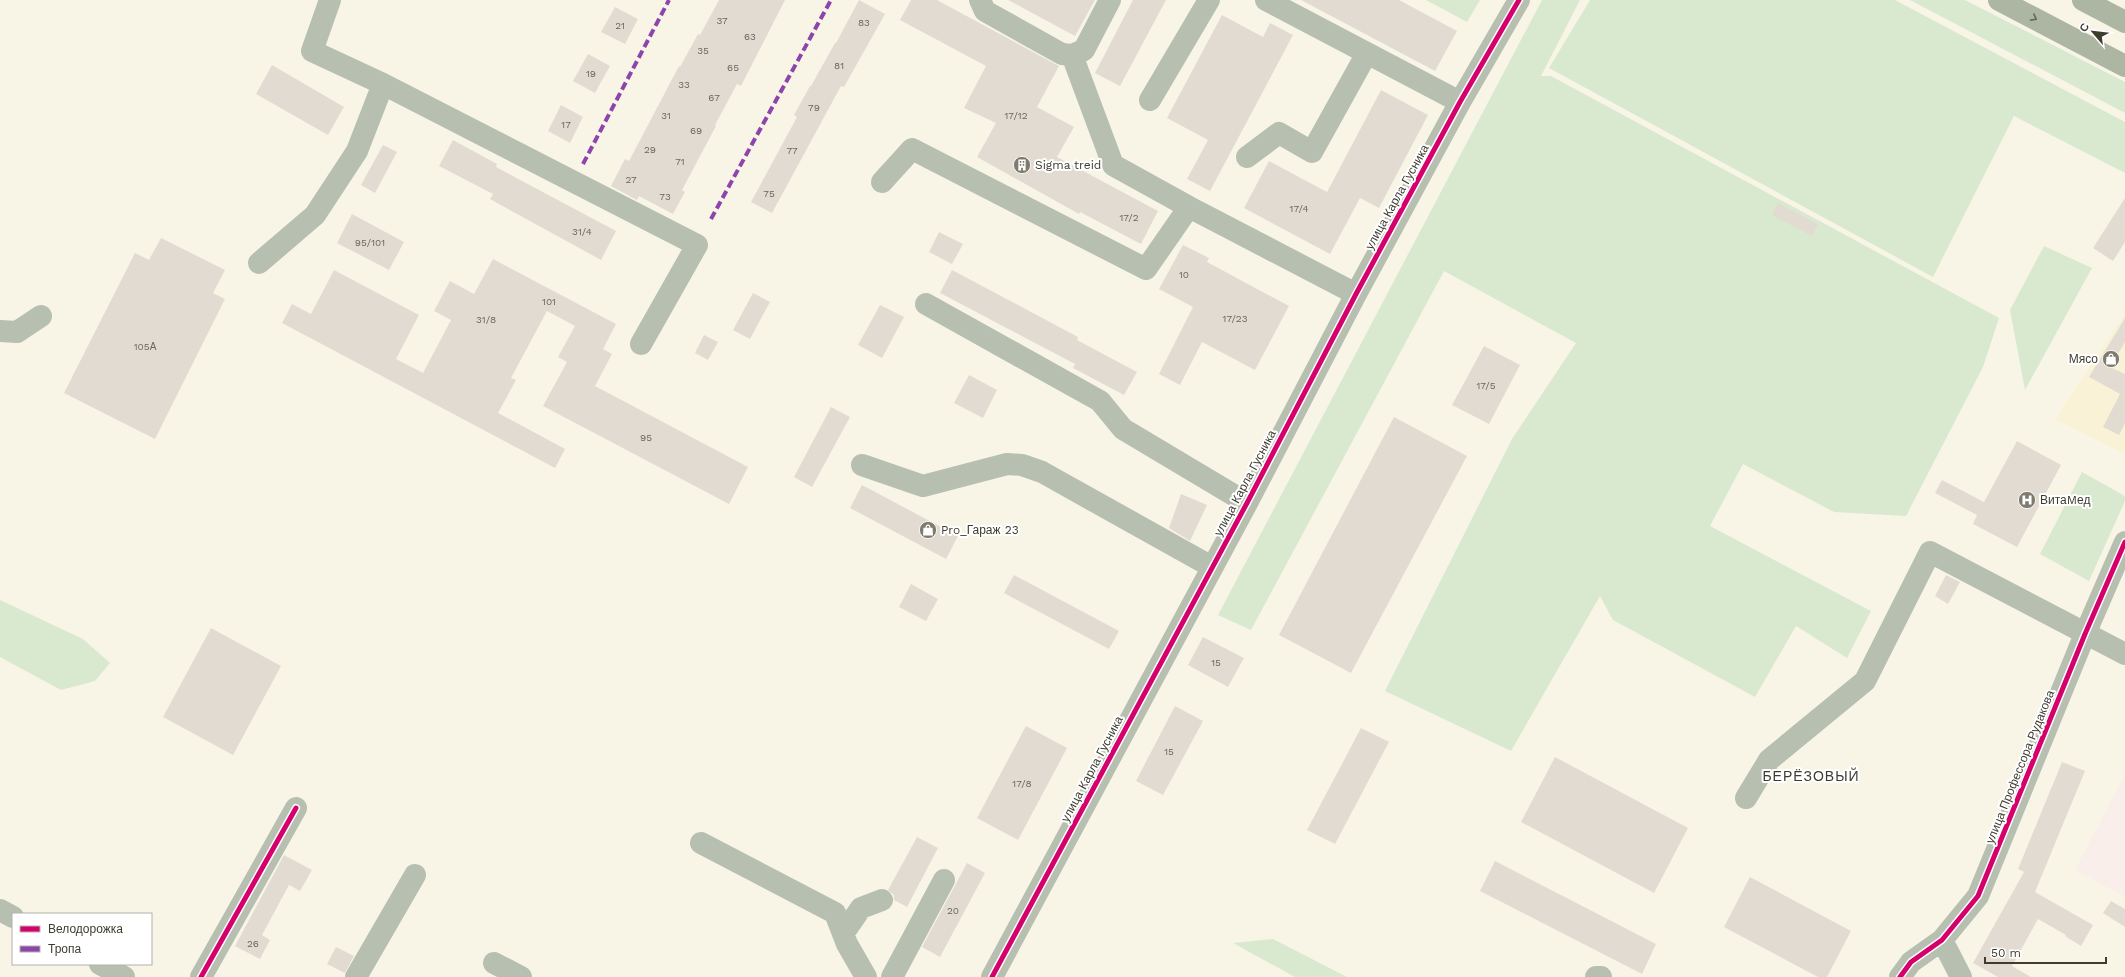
<svg xmlns="http://www.w3.org/2000/svg" width="2125" height="977" viewBox="0 0 2125 977" font-family="'Work Sans',sans-serif">
  <style>
    .built { fill: #f9f2d6 }
    .industrial { fill: #faeeeb }
    .green { fill: #d8e9d0 }
    .building { fill: #e2dbd2 }
    .lines { fill: none; stroke-linecap: round; stroke-linejoin: round }
    .minor { stroke: #b7bfb0; stroke-width: 22 }
    .major { stroke: #adb5a3; stroke-width: 22 }
    .quiet { stroke: #8e44ad; stroke-width: 4; stroke-dasharray: 8 4; stroke-linecap: butt }
    .cycleway-casing { stroke: #fff; stroke-width: 8 }
    .cycleway { stroke: #d6006c; stroke-width: 5 }
    .oneway { stroke: #656658 }
    .labels { text-anchor: middle; stroke-width: 4; stroke-linejoin: round; paint-order: stroke }
    .number-label { font-size: 10px; fill: #6a665b }
    .poi-label { font-size: 12px; fill: #3e3b2f; stroke: #fff; text-anchor: start }
    .street-label { font-size: 12px; fill: #3e3b2f; stroke: #fff }
    .quarter-label { font-size: 14px; letter-spacing: 1px; fill: #3e3b2f; stroke: #fff }
  </style>
  <rect width="100%" height="100%" fill="#f8f5e7"/>
  <!-- built -->
  <path class="built" d="M2125 314V454L2055 419Z"/>
  <!-- industrial -->
  <path class="industrial" d="M2125 774V897L2075 870Z"/>
  <!-- green -->
  <path class="green" d="M1426 0H1480L1467 22Z
    M1542 0H1580L1541 76H1551L1999 318 1983 367 1906 516 1834 512 1743 464 1710 526 1871 611 1847 658 1796 626 1755 697 1613 620 1600 596 1511 751 1385 691 1512 439 1576 343 1444 271 1251 630 1218 615Z
    M1590 0H1895L2125 122V173L2014 116 1933 277 1549 68Z
    M1910 0H1965L2125 82V113Z
    M2044 246 2092 268 2025 390 2010 310Z
    M2082 472 2125 496V501L2089 581 2040 554Z
    M0 600 83 639 110 663 95 681 61 690 0 657Z
    M1273 939 1347 977H1295L1233 943Z"/>
  <!-- building -->
  <path class="building" d="M719 0H785L741 86 737 84 715 125 716 126 682 190 685 192 673 214 639 196 637 200 611 186 625 159 629 161 679 66 680 67 698 34 700 35Z
    M859 0 885 14 844 87 841 86 772 213 751 202 797 117 794 115 810 86H811L835 43H836Z
    M911 0H937L1059 66 1037 107 1074 127 1057 157 1158 211 1141 244 1080 212 1079 214 977 157 996 123 964 108 986 66 900 20Z
    M1008 0H1095L1075 36Z
    M1133 0H1166L1120 86 1095 73Z
    M1301 0H1399L1457 31 1435 71Z
    M615 7 638 19 625 44 601 32Z
    M1222 15 1263 37 1270 23 1293 35 1210 191 1187 179 1208 140 1167 118Z
    M588 54 610 66 595 93 573 81Z
    M272 65 344 107 328 135 256 94Z
    M1381 90 1428 115 1379 208 1360 198 1330 254 1244 208 1269 161 1327 192Z
    M561 105 583 117 570 143 548 131Z
    M453 140 497 164 496 167 616 231 601 260 490 199 493 194 439 166Z
    M383 145 397 152 375 193 361 185Z
    M2125 198V242L2113 261 2093 248Z
    M1778 203 1818 224 1812 236 1772 215Z
    M352 214 404 242 389 270 337 243Z
    M939 232 963 244 952 264 929 252Z
    M161 238 225 270 213 293 225 299 155 439 64 393 135 253 149 260Z
    M1183 245 1209 258 1207 262 1289 306 1255 370 1202 342 1180 385 1159 374 1193 307 1159 289Z
    M493 259 616 324 603 349 612 354 595 386 748 467 729 504 543 406 567 362 558 357 575 326 547 311 511 378 516 380 498 413 565 449 555 468 282 323 292 304 311 314 334 270 419 315 396 359 423 373 451 320 434 311 450 281 474 294Z
    M952 270 1078 337 1077 340 1137 372 1124 395 1073 368 1075 364 940 293Z
    M753 293 770 302 750 339 733 330Z
    M880 305 904 317 882 358 858 345Z
    M2125 318V342L2110 367 2125 374V423L2119 435 2103 427 2120 394 2089 377Z
    M704 335 718 342 708 360 695 353Z
    M1484 346 1520 365 1489 424 1452 405Z
    M969 375 997 390 983 418 954 403Z
    M831 407 850 417 812 487 794 477Z
    M1394 417 1467 456 1351 673 1279 635Z
    M2017 441 2061 465 2017 547 1973 524 1977 515 1935 493 1942 480 1984 502Z
    M862 485 958 536 946 559 850 508Z
    M1181 494 1207 505 1190 541 1169 528Z
    M1014 575 1119 631 1109 649 1004 593Z
    M1946 575 1960 582 1948 604 1935 596Z
    M911 584 938 599 926 621 899 607Z
    M211 628 281 666 233 755 163 717Z
    M1203 637 1244 658 1228 687 1188 665Z
    M1175 706 1203 721 1163 795 1136 781Z
    M1026 726 1067 748 1018 840 977 818Z
    M1361 728 1389 742 1335 844 1307 830Z
    M1555 757 1688 828 1654 893 1521 822Z
    M2062 762 2085 771 2035 892 2093 925 2081 946 2065 936 2066 935 2038 919 2012 966 2031 977H1998L1973 963 2024 872 2018 869Z
    M917 837 938 848 907 907 894 900V895L888 890Z
    M284 855 312 870 300 891 289 885 262 935 270 940 260 959 235 946Z
    M1495 861 1656 944 1642 974 1480 891Z
    M967 863 985 873 940 957 922 947Z
    M1750 877 1851 931 1827 977H1818L1724 927Z
    M2111 901 2125 909V927L2103 913Z
    M336 947 354 956 345 973 327 964Z"/>
  <g class="lines">
    <!-- minor -->
    <path class="minor" d="M980 0 985 11 1062 54 1072 55 1084 50 1110 0
      M1266 0 1460 102
      M1072 55 1113 165 1189 207 1356 294
      M383 84 697 245 641 344
      M1150 100 1209 0
      M1247 157 1279 133 1312 152 1367 53
      M882 182 912 149 1146 269 1189 207
      M259 263 315 215 357 151 383 84 312 51 330 0
      M926 304 1100 401 1123 429 1247 503
      M0 331 17 332 41 316
      M862 465 923 486 1007 464 1022 465 1042 472 1212 567
      M1746 798 1769 760 1865 681 1930 552 2125 654
      M701 843 835 913 847 944 866 977
      M0 910 13 917
      M843 934 861 908 882 900
      M1942 940 1961 977
      M494 963 521 977
      M100 964 124 977
      M201 977 296 808
      M356 977 415 875
      M892 977 944 880
      M992 977 1247 503 1356 294 1460 102 1519 0
      M1596 977H1601
      M1900 977 1911 962 1942 940 1978 896 2085 634 2125 542"/>
    <!-- major -->
    <path class="major" d="M1999 0 2125 66
      M2083 0 2125 22"/>
    <!-- quiet -->
    <path class="quiet" d="M583 164 669 0
      M711 219 831 0"/>
    <defs>
      <path id="cycleway" d="M201 977 296 808
        M992 977 1247 503 1356 294 1460 102 1519 0
        M1900 977 1911 962 1942 940 1978 896 2085 634 2125 542"/>
    </defs>
    <!-- cycleway casing -->
    <use href="#cycleway" class="cycleway-casing"/>
    <!-- cycleway -->
    <use href="#cycleway" class="cycleway"/>
  </g>
  <!-- one-way arrows -->
  <defs><path id="oneway-chevron" d="M-2-3.5L2.5 0L-2 3.5" fill="none" stroke-width="1.6" stroke-linecap="round" stroke-linejoin="round"/></defs>
  <use class="oneway" href="#oneway-chevron" transform="translate(2034 18) rotate(28)"/>
  <!-- icons -->
  <defs>
    <symbol id="building-disc" viewBox="-11 -11 22 22"><circle r="9.5" fill="#7f7c6f" stroke="#fff"/><path d="M-4-6H4V6H1V3H-1V6H-4ZM-2.5-4.3h1.7v1.8h-1.7ZM.8-4.3h1.7v1.8H.8ZM-2.5-1h1.7V.8h-1.7ZM.8-1h1.7V.8H.8Z" fill="#fff"/></symbol>
    <symbol id="shop-disc" viewBox="-11 -11 22 22"><circle r="9.5" fill="#7f7c6f" stroke="#fff"/><path d="M-5-2.5h2.3a2.7 3.5 0 0 1 5.4 0H5L5.5 6h-11ZM-1.5-2.5h3a1.5 2.3 0 0 0-3 0Z" fill="#fff"/></symbol>
    <symbol id="hospital-disc" viewBox="-11 -11 22 22"><circle r="9.5" fill="#7f7c6f" stroke="#fff"/><path d="M-5-5h3v3.5h4V-5h3V5h-3V1.5h-4V5h-3Z" fill="#fff"/></symbol>
  </defs>
  <g fill-rule="evenodd">
    <use href="#building-disc" x="1012" y="155" width="20" height="20"/>
    <use href="#shop-disc" x="2101" y="349" width="20" height="20"/>
    <use href="#hospital-disc" x="2017" y="490" width="20" height="20"/>
    <use href="#shop-disc" x="918" y="520" width="20" height="20"/>
  </g>
  <g class="labels">
    <!-- number labels -->
    <g class="number-label">
      <text x="722" y="24">37</text>
      <text x="864" y="26">83</text>
      <text x="620" y="29">21</text>
      <text x="750" y="40">63</text>
      <text x="703" y="54">35</text>
      <text x="839" y="69">81</text>
      <text x="733" y="71">65</text>
      <text x="591" y="77">19</text>
      <text x="684" y="88">33</text>
      <text x="714" y="101">67</text>
      <text x="814" y="111">79</text>
      <text x="666" y="119">31</text>
      <text x="1016" y="119">17/12</text>
      <text x="566" y="128">17</text>
      <text x="696" y="134">69</text>
      <text x="650" y="153">29</text>
      <text x="792" y="154">77</text>
      <text x="680" y="165">71</text>
      <text x="631" y="183">27</text>
      <text x="769" y="197">75</text>
      <text x="665" y="200">73</text>
      <text x="1299" y="212">17/4</text>
      <text x="1129" y="221">17/2</text>
      <text x="582" y="235">31/4</text>
      <text x="370" y="246">95/101</text>
      <text x="1184" y="278">10</text>
      <text x="549" y="305">101</text>
      <text x="1235" y="322">17/23</text>
      <text x="486" y="323">31/8</text>
      <text x="145" y="350">105А</text>
      <text x="1486" y="389">17/5</text>
      <text x="646" y="441">95</text>
      <text x="1216" y="666">15</text>
      <text x="1169" y="755">15</text>
      <text x="1022" y="787">17/8</text>
      <text x="953" y="914">20</text>
      <text x="253" y="947">26</text>
    </g>
    <!-- poi labels -->
    <g class="poi-label">
      <text x="1035" y="169">Sigma treid</text>
      <text x="2098" y="363" text-anchor="end">Мясо</text>
      <text x="2040" y="504">ВитаMед</text>
      <text x="941" y="534">Pro_Гараж 23</text>
    </g>
    <!-- street labels -->
    <g class="street-label">
      <text transform="translate(1397 197) rotate(-61)" y="4">улица Карла Гусника</text>
      <text transform="translate(1245 483) rotate(-62)" y="4">улица Карла Гусника</text>
      <text transform="translate(2020 767) rotate(-68)" y="4">улица Профессора Рудакова</text>
      <text transform="translate(1092 769) rotate(-62)" y="4">улица Карла Гусника</text>
    </g>
    <!-- quarter labels -->
    <g class="quarter-label">
      <text x="1811" y="781">БЕРЁЗОВЫЙ</text>
    </g>
  </g>
  <!-- legend -->
  <rect x="12" y="913" width="140" height="52" fill="#ffffff" stroke="#b2b1ac"/>
  <rect x="20" y="926" width="20" height="6" fill="#d6006c" stroke="#b2b1ac"/>
  <text x="48" y="933" font-size="12" fill="#3e3b2f">Велодорожка</text>
  <rect x="20" y="946" width="20" height="6" fill="#8e44ad" stroke="#b2b1ac"/>
  <text x="48" y="953" font-size="12" fill="#3e3b2f">Тропа</text>
  <!-- north arrow -->
  <g transform="translate(2093 32) rotate(298)" stroke="#ffffff" stroke-width="3" paint-order="stroke">
  <path d="M0-3L7 15L0 10L-7 15Z" fill="#3e3b2f"/>
  <text y="-6" font-size="11" font-weight="bold" text-anchor="middle" fill="#3e3b2f">С</text>
  </g>
  <!-- scale -->
  <path d="M1985 957v6h121v-6" fill="none" stroke="#3e3b2f" stroke-width="2"/>
  <text x="1991" y="957" font-size="12" fill="#3e3b2f" stroke="#ffffff" stroke-width="3" paint-order="stroke">50 m</text>
</svg>
